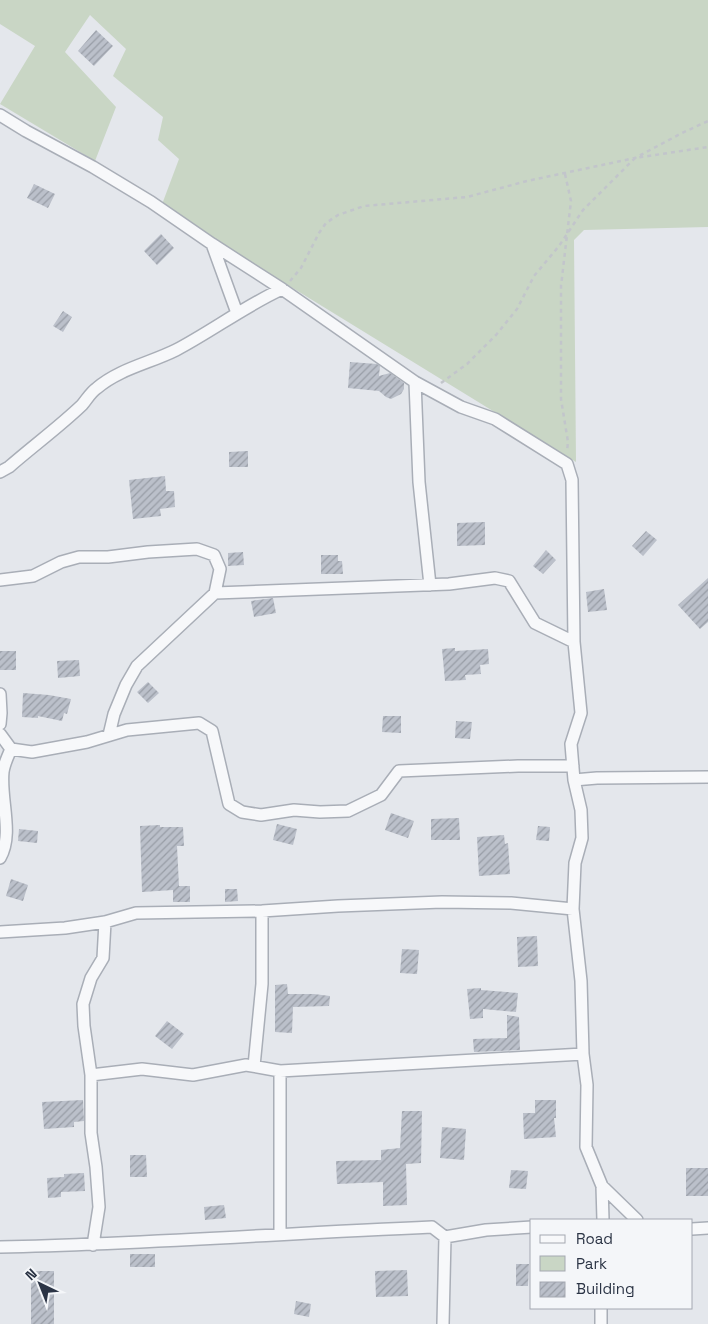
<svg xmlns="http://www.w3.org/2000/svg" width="708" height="1324" viewBox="0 0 708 1324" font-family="'Space Grotesk',sans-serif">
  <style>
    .green { fill: #c9d6c5 }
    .building { fill: url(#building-hatch) }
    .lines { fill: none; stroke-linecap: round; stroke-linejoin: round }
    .minor-casing { stroke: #a9aeb7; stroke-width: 14 }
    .path { stroke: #c2c5cb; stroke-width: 2.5; stroke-dasharray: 4 4; stroke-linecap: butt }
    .minor { stroke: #f7f8fa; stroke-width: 11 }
  </style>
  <defs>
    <pattern id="building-hatch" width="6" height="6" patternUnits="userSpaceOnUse" patternTransform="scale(1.25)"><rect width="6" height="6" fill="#bbc0ca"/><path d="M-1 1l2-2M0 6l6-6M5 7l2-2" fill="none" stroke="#989da6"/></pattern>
  </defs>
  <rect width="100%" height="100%" fill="#e4e7ec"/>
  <!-- green -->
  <path class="green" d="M0 0H708V227L584 230 574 240 576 462 161 207 179 159 158 140 163 117 113 76 126 49 90 15 65 52 116 107 95 161 0 104 35 46 0 24Z"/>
  <!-- building -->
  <path class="building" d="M96 30 113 46 94 66 78 51Z
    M34 184 55 194 48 208 27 198Z
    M161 234 174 248 157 265 144 251Z
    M63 311 72 317 63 332 53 326Z
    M350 362 377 364 380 366 379 376 390 373 404 383V389L401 394 391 399 386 397 379 391 348 388Z
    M248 451V467H229V452Z
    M165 476 166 491H174L175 507 160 509 161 516 133 519 129 480Z
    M485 522V545L457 546V523Z
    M646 531 657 540 643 556 632 546Z
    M546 550 556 560 543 574 533 566Z
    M243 552 244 565 228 566V553Z
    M321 555H338V561H342L343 574H321Z
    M708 578V622L700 629 678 605Z
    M604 589 607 610 588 612 586 592Z
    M273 598 276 613 254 617 251 601Z
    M455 648V651L488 649 489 664 480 665 481 674 465 675 466 680 445 681 442 649Z
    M0 651H16V670H0Z
    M79 660 80 676 58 678 57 661Z
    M148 682 159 693 148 703 137 692Z
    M23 693 49 695 71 699 67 714 64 713 62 721 38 716V718L22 717Z
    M383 716H401V733L382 732Z
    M456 721 472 722 470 739 455 738Z
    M391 813 414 821 408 838 385 830Z
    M459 818 460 840H431V819Z
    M277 824 297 829 293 845 273 840Z
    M160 825V827H183L184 846H177L179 886H190V902H173V890L142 892 140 826Z
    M538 826 550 827 549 841 536 840Z
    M19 829 38 831 37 843 18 841Z
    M504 835 505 844 508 843 510 874 479 876 477 837Z
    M11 879 28 885 23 901 6 896Z
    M225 889H237L238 901 225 902Z
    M537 936 538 966 518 967 517 937Z
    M402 949 419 950 417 974 400 973Z
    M287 984 288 994H314L330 996 329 1006 293 1007 292 1033 275 1032V985Z
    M481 988V990L518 993 516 1012 483 1009V1018L470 1019 467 989Z
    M507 1015 519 1017 520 1050 474 1052 473 1039 507 1038Z
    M167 1021 184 1034 172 1049 155 1036Z
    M83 1100 84 1121 74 1122V1127L44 1129 42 1102Z
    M535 1100H556V1118H554L556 1137 524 1139 523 1113H535Z
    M402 1111H422L421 1163 406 1164 407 1205 383 1206V1182L337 1184 336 1161 381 1160V1150L400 1148Z
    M442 1127 466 1129 464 1160 440 1158Z
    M130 1155H146L147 1177H130Z
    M686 1168H708V1196H686Z
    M511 1170 528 1171 526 1189 509 1188Z
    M84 1173 85 1191 61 1192V1197L48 1198 47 1178 64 1177V1174Z
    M224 1205 226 1218 205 1220 204 1207Z
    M130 1254H155V1267H130Z
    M516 1264H529L528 1286H516Z
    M407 1270 408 1296 376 1297 375 1271Z
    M31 1271H54V1324H31Z
    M296 1301 311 1304 309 1317 294 1314Z"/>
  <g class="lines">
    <defs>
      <path id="minor" d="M0 115 26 131 93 167 151 202 212 244 282 289 415 382 461 407 495 419 567 464 572 480 574 642 581 713 571 744 574 780 597 778 708 777
        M212 244 237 313
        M415 382 419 482 430 585
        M0 472 9 467C33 446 59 427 82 405 87 399 91 392 97 388 119 369 150 363 176 350 212 331 245 306 282 289
        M0 580 33 576 61 562 79 557H108L148 552 197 549 214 555 220 569 215 593 449 584 495 578 509 581 535 623 574 642
        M0 694 1 713 0 724
        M0 734 11 749 32 752 87 742 127 730 199 723 212 731 229 804 242 812 261 815 294 810 320 812 348 811 381 795 399 771 518 766H573
        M109 735 114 714 126 685 137 666 215 593
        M0 858C14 834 0 799 3 772 4 764 8 756 11 749
        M573 909 575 863 582 838 581 810 574 780
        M0 932 65 928 105 922 136 913 262 911 338 906 442 902 511 903 573 909 581 981 583 1054 587 1085 586 1147 602 1186 603 1220
        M254 1066 262 984V911
        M280 1071V1233
        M91 1075 142 1069 193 1075 246 1065 280 1071 583 1054
        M602 1186 637 1220
        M692 1229 708 1228
        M93 1245 99 1207 96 1167 91 1133V1075L84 1026 83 1004 91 978 103 958 105 922
        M0 1247C144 1244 288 1233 432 1227L445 1237 486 1230 532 1227
        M443 1324 445 1237
        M601 1324V1308"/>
    </defs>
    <!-- minor casing -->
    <use href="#minor" class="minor-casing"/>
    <!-- path -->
    <path class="path" d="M565 174 571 201 561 286V399L568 442 567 451
      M290 281 301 268 319 233 326 223 338 215 364 206 467 197 527 181 635 158 682 133 708 121
      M441 383 467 364 496 335 517 309 534 276 559 246 583 210 635 158 708 147"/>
    <!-- minor -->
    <use href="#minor" class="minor"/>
  </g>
  <!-- legend -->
  <rect x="530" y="1219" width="162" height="90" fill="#f4f6f9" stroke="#a4a8b1"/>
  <rect x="540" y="1235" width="25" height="8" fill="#f7f8fa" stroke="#a4a8b1"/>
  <text x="576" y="1244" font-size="15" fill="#2b3445">Road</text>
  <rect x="540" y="1256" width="25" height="15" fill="#c9d6c5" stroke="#a4a8b1"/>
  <text x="576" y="1269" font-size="15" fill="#2b3445">Park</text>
  <rect x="540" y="1282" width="25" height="15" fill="url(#building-hatch)" stroke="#a4a8b1"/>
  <text x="576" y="1294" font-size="15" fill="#2b3445">Building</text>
  <!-- north arrow -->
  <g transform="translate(40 1284) rotate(317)" stroke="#f4f6f9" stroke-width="4" paint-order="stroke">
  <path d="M0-4L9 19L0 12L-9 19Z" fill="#2b3445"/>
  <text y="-8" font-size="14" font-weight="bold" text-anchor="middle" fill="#2b3445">N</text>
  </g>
</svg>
